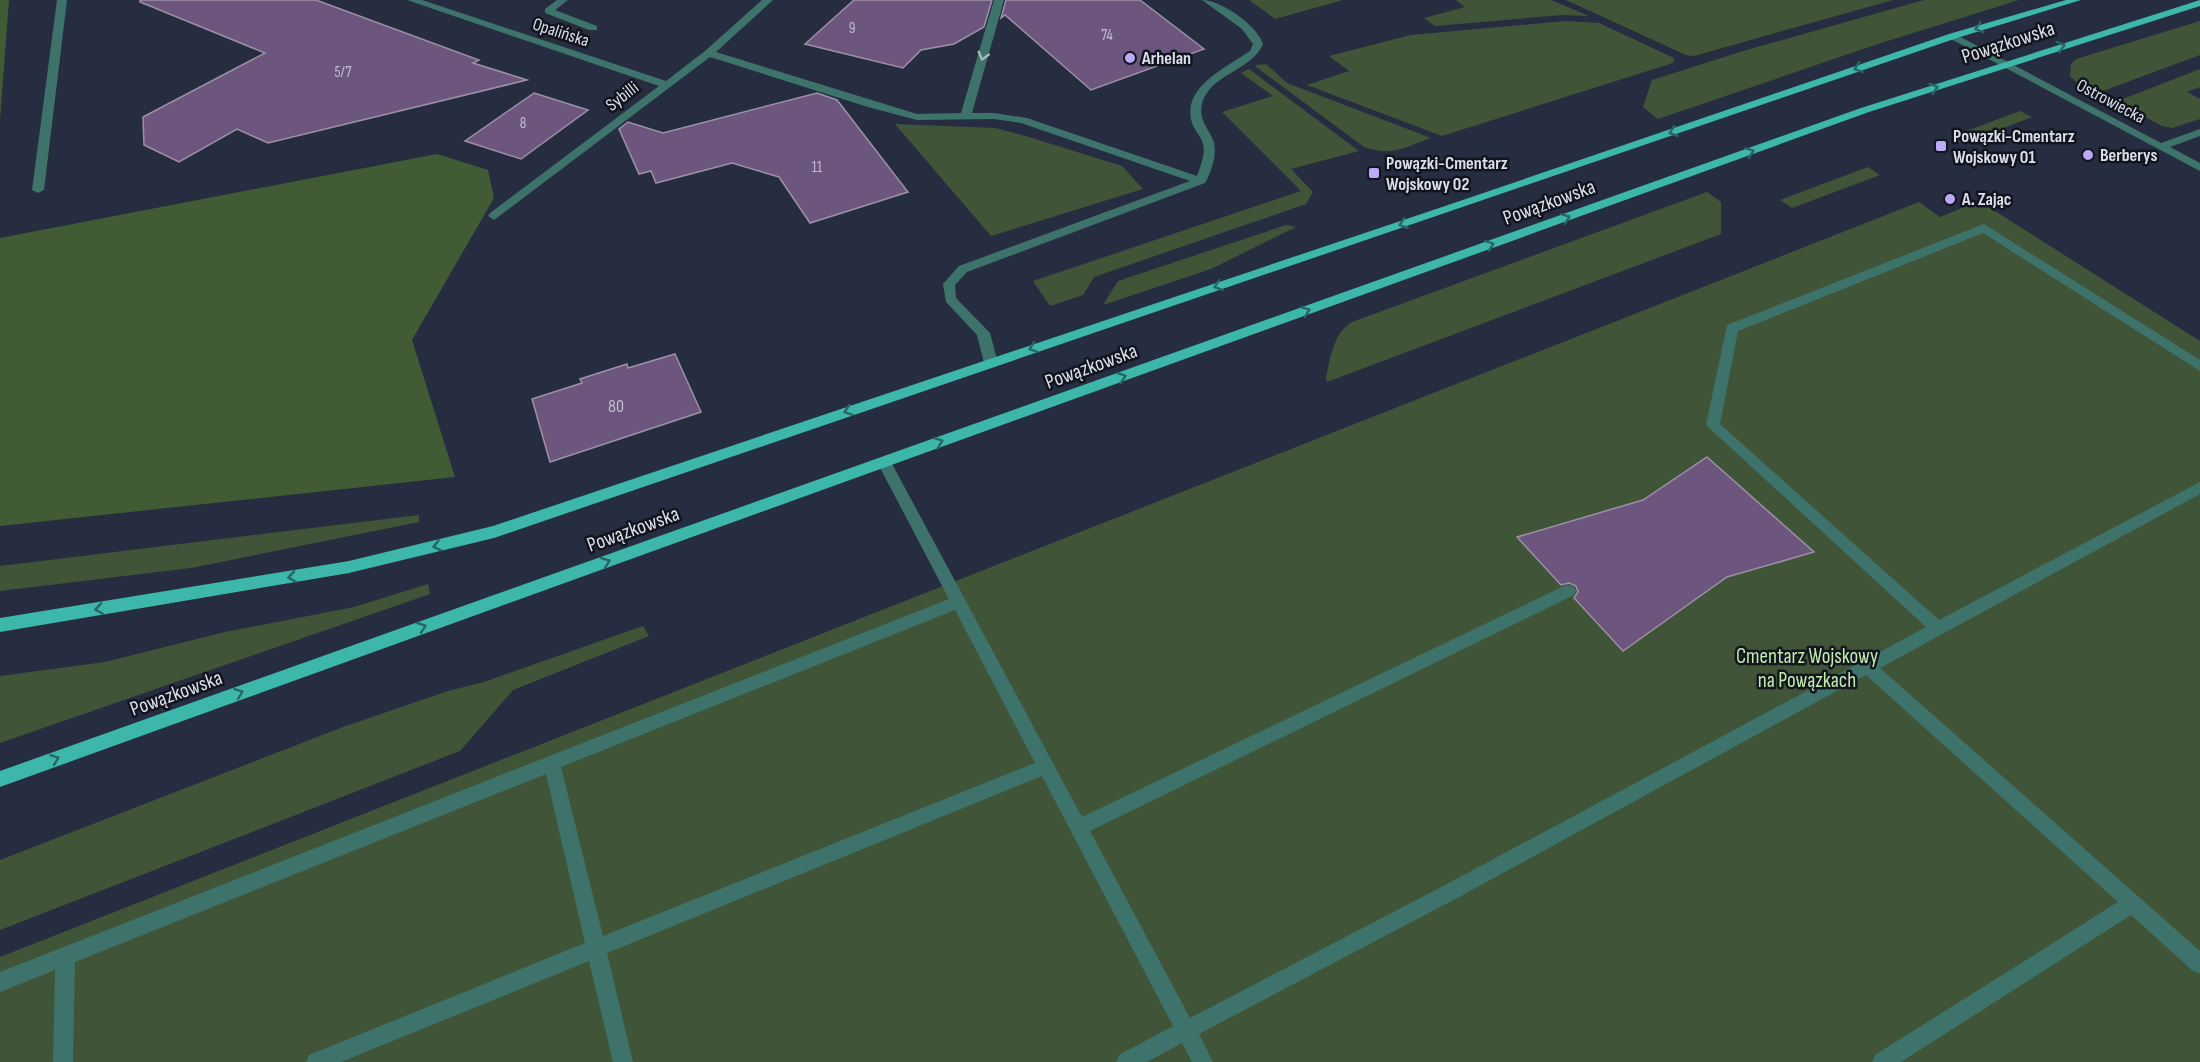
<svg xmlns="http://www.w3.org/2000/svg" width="2200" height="1062" viewBox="0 0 2200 1062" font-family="'Sofia Sans Condensed',sans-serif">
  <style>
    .green { fill: #405437 }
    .forest { fill: #415b35 }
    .building { fill: #6d567e; stroke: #9d90a7; stroke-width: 1.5 }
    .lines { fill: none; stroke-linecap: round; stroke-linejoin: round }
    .minor { fill: #3e736c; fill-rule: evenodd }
    .major { fill: #3cb7a9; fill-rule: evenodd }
    .oneway { stroke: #276664 }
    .oneway2 { stroke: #a4b9bf }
    .poi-dot { fill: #bcaaf6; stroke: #12151e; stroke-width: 2 }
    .labels { text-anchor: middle; stroke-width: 5; stroke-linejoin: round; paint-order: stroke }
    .far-number-label { font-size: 15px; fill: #c0bdd0 }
    .far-street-label { font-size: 18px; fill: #dbdfec; stroke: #12151e }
    .far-poi-label { font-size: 18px; font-weight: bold; fill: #dbdfec; stroke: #12151e; text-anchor: start }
    .number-label { font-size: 18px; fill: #c0bdd0 }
    .street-label { font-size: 21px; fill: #dbdfec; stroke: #12151e }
    .park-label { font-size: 21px; fill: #c1edac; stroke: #12151e }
  </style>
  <rect width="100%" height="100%" fill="#262d40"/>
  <!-- green -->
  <path class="green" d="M1249 0H1343L1275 19Z
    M1456 0H1551L1589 16 1563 15 1435 26 1424 18 1465 7Z
    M1566 0H1893L1694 56 1686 55Z
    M1924 0H2019L1878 44 1658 119 1643 107 1652 80 1743 51Z
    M1566 21 1599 23 1674 58 1673 63 1442 136 1307 85 1349 71 1329 56 1411 35Z
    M2200 21V55L2103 91 2087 93 2070 76 2071 64 2076 59Z
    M1266 64 1287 83 1431 138C1404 147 1393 157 1364 147L1256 67V65Z
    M1249 69 1359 151 1291 169 1313 192 1306 204 1094 277 1083 295 1050 306 1033 281 1301 191 1222 112 1273 96 1241 73Z
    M2200 69V87L2187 92 2200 99V119L2172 128 2162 126 2126 107 2123 99Z
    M2020 111 2032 117 1962 144 1950 137Z
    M895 124 995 128 1029 137 1122 166 1143 189 991 236Z
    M1868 167 1880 175 1792 208 1780 200Z
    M1707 192 1721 202V234L1327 382 1326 377C1331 357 1333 333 1352 322Z
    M1979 201 2200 341V1062H0V957L1919 202 1940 217Z
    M1286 225 1296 227 1211 269 1103 305 1118 281Z
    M419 515V522L191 568 0 591V566Z
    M428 584 430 594 0 743V676L105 662 225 632 354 607Z
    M643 626 649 636 513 690 460 751 0 930V860L343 727 448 691 484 682Z"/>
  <!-- forest -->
  <path class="forest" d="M0 0H9L0 120Z
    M437 154 488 170 494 198 412 340 455 477 0 526V238Z"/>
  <!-- building -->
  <path class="building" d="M140 0H316L479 60 473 63 527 80 268 143 237 129 179 162 144 145 143 117 265 53 140 2Z
    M854 0H992L984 27 954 44 921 50 903 68 805 44Z
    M1006 0H1140L1204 49 1091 90 1005 15 1001 18Z
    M534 93 588 110 521 159 465 141Z
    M817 93 837 100 908 192 810 223 779 177 732 163 656 183 651 171 639 174 619 129 628 122 663 133Z
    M675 354 701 412 550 462 532 399 582 383 580 379 627 364 628 368Z
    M1707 457 1814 552 1727 577 1623 651 1574 598 1578 592 1576 586 1569 583 1561 585 1517 537 1643 500Z"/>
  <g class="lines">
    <!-- minor -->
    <path class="minor" d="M57 0H67L44 190 38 193 32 190Z
      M407 0H422L666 81 705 51 762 0H773L716 52 917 114 961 113 994 0H1004L972 113H994L1027 118 1197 176C1200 167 1206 153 1203 144 1201 136 1194 130 1192 123 1181 87 1226 68 1250 51L1253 44 1242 29 1202 0C1221 0 1257 25 1263 44 1252 71 1209 74 1202 104 1198 121 1210 129 1214 143 1217 155 1211 173 1205 183L967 272 955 285 956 298 990 333 998 363 991 368 984 363 977 335 946 302 943 284 959 266 1190 181 1021 123 994 119 917 120 868 107 710 57 494 220 488 216 490 213 659 86Z
      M557 0H568L555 10 597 26V30H589L545 13V9Z
      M1953 33 2161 143 2200 129V136L2170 147 2200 163V171L1949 38 1948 36Z
      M1984 224 2200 360V371L1983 233 1738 331 1720 424 1939 620 2200 482V494L1880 668 2200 951V974L2193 971 2131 915 1901 1062H1872L1875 1055 2118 902 1866 675 1461 896 1199 1034 1213 1062H1192L1182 1043 1147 1062H1116L1119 1055 1173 1026 1042 776 607 953 633 1062H613L589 961 341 1062H306L309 1055 585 943 546 774 75 962 73 1062H53L55 970 0 992V972L949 599 877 462 884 457 891 462 1082 817 1562 587 1568 585 1574 587 1576 591 1574 595 1090 831 1190 1018 1447 884 1926 627 1706 425 1727 325ZM955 610 1035 763 603 936 561 767Z"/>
    <!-- major -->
    <path class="major" d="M2066 0H2081L1957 38 494 538 349 573 0 632V618L349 561 493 526 1454 203 1949 34Z
      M2200 0V6L1869 112 0 787V771L1861 108Z"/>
  </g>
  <!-- one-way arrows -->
  <defs><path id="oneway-chevron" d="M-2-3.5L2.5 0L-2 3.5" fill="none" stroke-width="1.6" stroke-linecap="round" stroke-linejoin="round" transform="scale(1.5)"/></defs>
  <g class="oneway">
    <use href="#oneway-chevron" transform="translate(1979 28) rotate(164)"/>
    <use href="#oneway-chevron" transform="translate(2061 46) rotate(-17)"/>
    <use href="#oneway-chevron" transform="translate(1858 68) rotate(161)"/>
    <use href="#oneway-chevron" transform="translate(1934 88) rotate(-18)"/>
    <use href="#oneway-chevron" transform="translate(1673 132) rotate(161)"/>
    <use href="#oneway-chevron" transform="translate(1750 152) rotate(-20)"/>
    <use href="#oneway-chevron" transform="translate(1566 218) rotate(-20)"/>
    <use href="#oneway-chevron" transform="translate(1403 224) rotate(161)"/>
    <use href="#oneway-chevron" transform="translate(1490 245) rotate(-20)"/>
    <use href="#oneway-chevron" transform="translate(1218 286) rotate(161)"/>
    <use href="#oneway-chevron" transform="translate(1306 311) rotate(-20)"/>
    <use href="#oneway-chevron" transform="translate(1033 348) rotate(161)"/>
    <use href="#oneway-chevron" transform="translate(1122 377) rotate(-20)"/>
    <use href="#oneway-chevron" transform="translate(848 411) rotate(161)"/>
    <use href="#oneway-chevron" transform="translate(939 442) rotate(-20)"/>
    <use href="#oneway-chevron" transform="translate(437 546) rotate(166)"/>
    <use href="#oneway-chevron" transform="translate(606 562) rotate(-20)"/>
    <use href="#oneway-chevron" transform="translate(292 577) rotate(171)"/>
    <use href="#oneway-chevron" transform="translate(99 609) rotate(171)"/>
    <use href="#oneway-chevron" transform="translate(422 627) rotate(-20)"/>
    <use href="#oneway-chevron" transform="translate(239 693) rotate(-20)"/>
    <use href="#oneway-chevron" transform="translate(55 759) rotate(-20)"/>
  </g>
  <use class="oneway2" href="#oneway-chevron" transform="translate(983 56) rotate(105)"/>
  <!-- markers -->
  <g class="poi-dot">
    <circle cx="1130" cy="58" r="6"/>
    <rect x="1935" y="140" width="12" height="12" rx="3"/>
    <circle cx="2088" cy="155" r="6"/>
    <rect x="1368" y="167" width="12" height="12" rx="3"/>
    <circle cx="1950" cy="199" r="6"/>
  </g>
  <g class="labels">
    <!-- far-number labels -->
    <g class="far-number-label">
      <text x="852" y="33">9</text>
      <text x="1107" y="40">74</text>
      <text x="343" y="77">5/7</text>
      <text x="523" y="128">8</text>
      <text x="817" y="172">11</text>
    </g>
    <!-- far-street labels -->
    <g class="far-street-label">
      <text transform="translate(561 32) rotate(18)" y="6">Opalińska</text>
      <text transform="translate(622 96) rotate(-38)" y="6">Sybilli</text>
      <text transform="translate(2111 101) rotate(28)" y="6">Ostrowiecka</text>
    </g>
    <!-- far-poi labels -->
    <g class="far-poi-label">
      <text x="1142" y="64">Arhelan</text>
      <text x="1953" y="142">Powązki-Cmentarz<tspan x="1953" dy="21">Wojskowy 01</tspan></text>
      <text x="2100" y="161">Berberys</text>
      <text x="1386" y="169">Powązki-Cmentarz<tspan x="1386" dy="21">Wojskowy 02</tspan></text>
      <text x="1962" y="205">A. Zając</text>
    </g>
    <!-- number labels -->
    <g class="number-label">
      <text x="616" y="412">80</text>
    </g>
    <!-- street labels -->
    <g class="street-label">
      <text transform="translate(2008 42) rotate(-18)" y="7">Powązkowska</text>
      <text transform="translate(1549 202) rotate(-20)" y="7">Powązkowska</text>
      <text transform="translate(1091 366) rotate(-20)" y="7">Powązkowska</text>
      <text transform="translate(633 529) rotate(-20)" y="7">Powązkowska</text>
      <text transform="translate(176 693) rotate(-20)" y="7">Powązkowska</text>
    </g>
    <!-- park labels -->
    <g class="park-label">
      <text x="1807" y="663">Cmentarz Wojskowy<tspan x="1807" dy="24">na Powązkach</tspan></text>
    </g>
  </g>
</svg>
